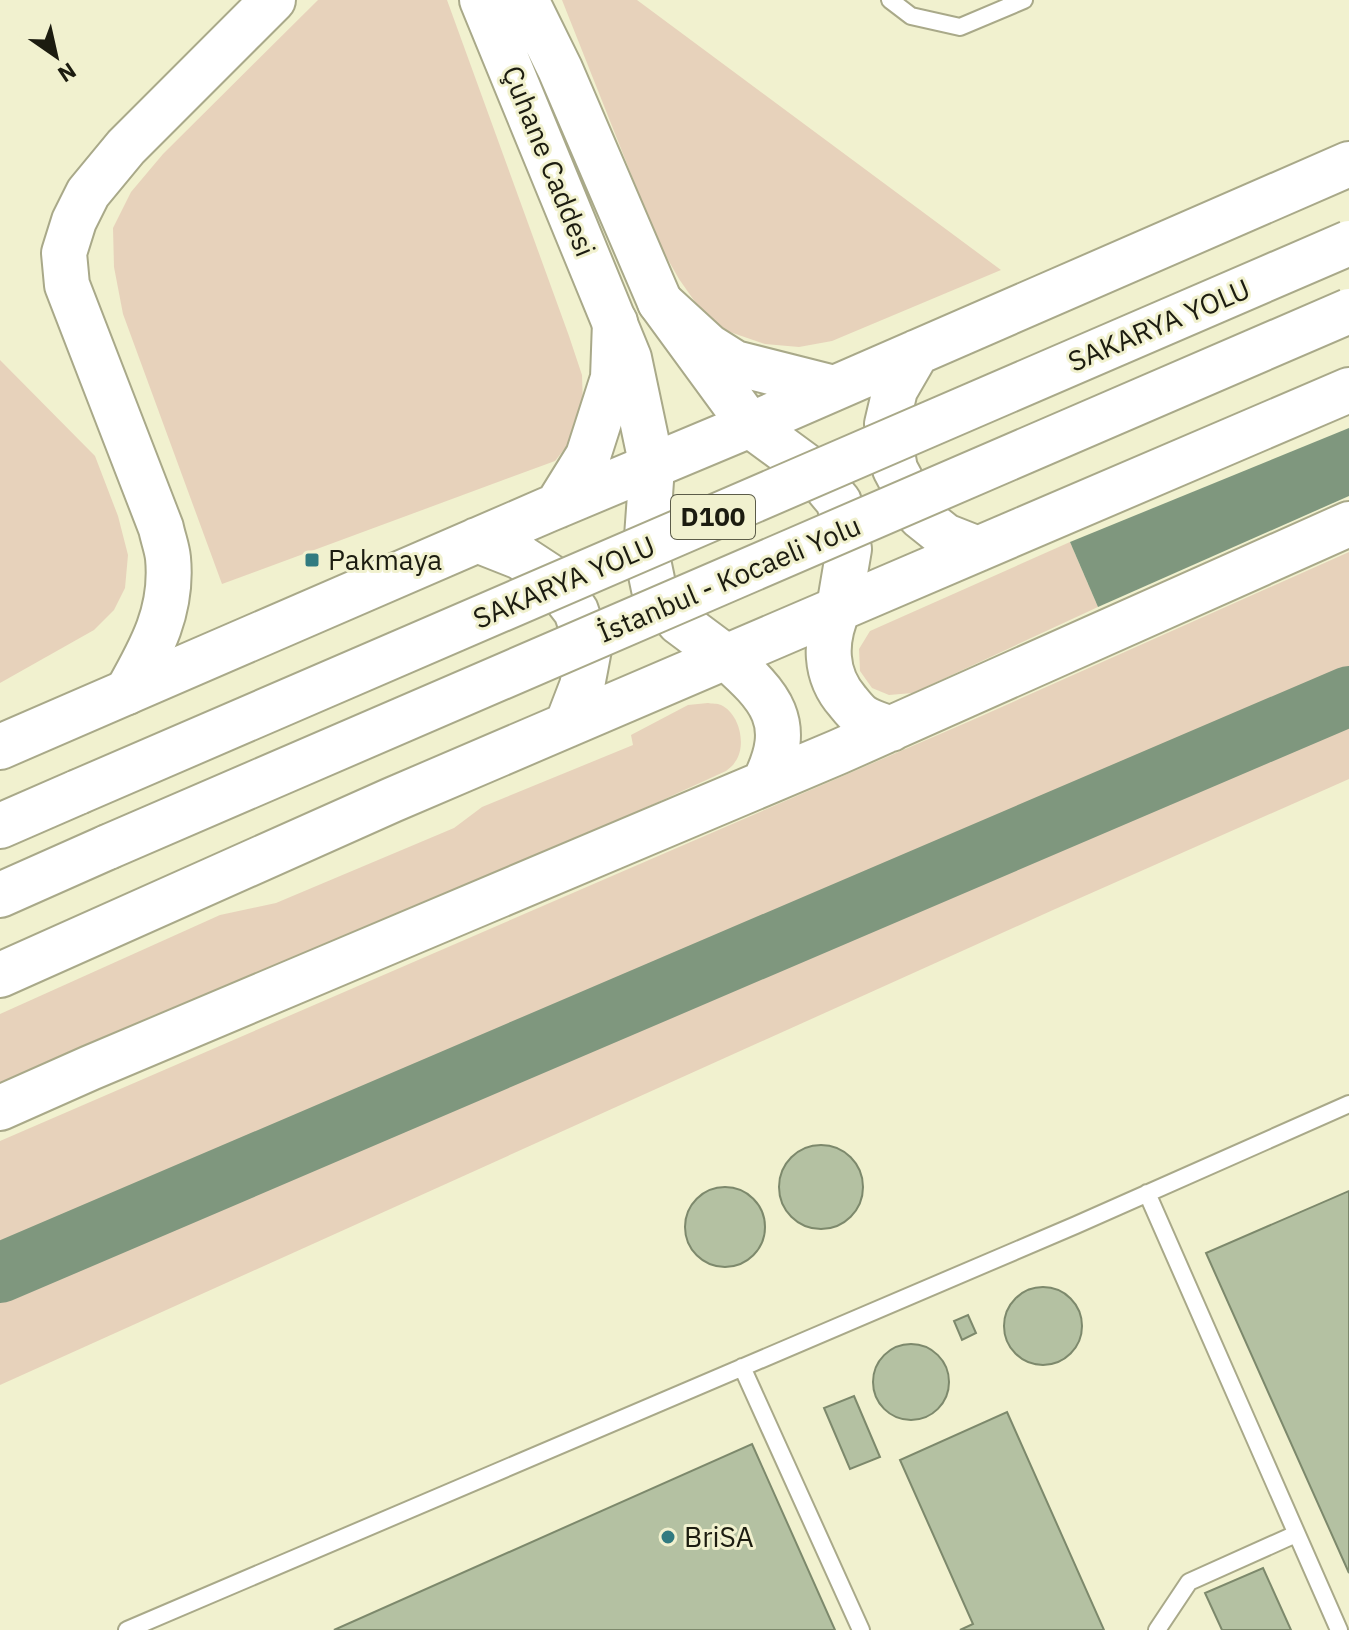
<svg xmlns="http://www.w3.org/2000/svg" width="1349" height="1630" viewBox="0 0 1349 1630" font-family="'IBM Plex Sans',sans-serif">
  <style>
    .green { fill: #e7d2bb }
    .water { fill: #7f977e }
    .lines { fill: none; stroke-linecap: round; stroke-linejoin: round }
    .river { stroke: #7f977e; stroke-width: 60 }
    .building { fill: #b4c1a2; stroke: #7d896c; stroke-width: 2 }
    .lane-casing { stroke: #a9a989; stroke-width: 20 }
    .secondary-casing { stroke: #a9a989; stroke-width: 48 }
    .primary-casing { stroke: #a9a989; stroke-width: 48 }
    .highway-casing { stroke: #a9a989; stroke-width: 48 }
    .lane { stroke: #fff; stroke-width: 16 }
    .secondary { stroke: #fff; stroke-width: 44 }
    .primary { stroke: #fff; stroke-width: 44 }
    .highway { stroke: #fff; stroke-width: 44 }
    .highway-bridge-casing { stroke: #a9a989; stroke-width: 48; stroke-linecap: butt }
    .highway-bridge { stroke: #fff; stroke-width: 44 }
    .poi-dot { fill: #327b80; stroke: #f1f1cf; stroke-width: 3 }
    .labels { text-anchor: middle; stroke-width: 6; stroke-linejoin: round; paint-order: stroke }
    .shield { fill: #f1f1cf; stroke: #5c5c49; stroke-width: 2 }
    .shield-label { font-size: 26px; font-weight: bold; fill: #1c1c10 }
    .street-label { font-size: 28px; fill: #1c1c10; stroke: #f1f1cf }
    .poi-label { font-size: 28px; fill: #1c1c10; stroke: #f1f1cf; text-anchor: start }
  </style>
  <rect width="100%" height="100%" fill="#f1f1cf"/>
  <!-- green -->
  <path class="green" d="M318 0H447L569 336 582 375 583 406 573 438 555 461 222 584 123 314 114 267 113 228 131 192 163 154Z
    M562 0H637L1001 270 832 341 799 347 765 344 727 331 700 309 679 279 658 242Z
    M0 360 95 456 118 516 128 555 125 588 114 610 94 630 0 683Z
    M1070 542 1098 607 913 693 889 695 872 688 860 671 859 649 870 631Z
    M1349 552V779L1053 910 0 1385V1141L977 718Z
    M708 703C712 704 717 703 721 705 740 714 747 746 735 762 733 766 729 768 726 771L468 889 0 1090V1014L220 915 276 903 454 828 482 807 633 745 631 735 688 705Z"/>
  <!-- water -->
  <path class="water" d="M1349 428V496L1098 607 1070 542Z"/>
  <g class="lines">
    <!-- river -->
    <path class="river" d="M0 1273 1349 696"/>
  </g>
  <!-- building -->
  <path class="building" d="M779 1187a42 42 0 1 1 84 0a42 42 0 1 1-84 0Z
    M685 1227a40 40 0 1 1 80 0a40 40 0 1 1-80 0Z
    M1349 1191V1573L1206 1253Z
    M1004 1326a39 39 0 1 1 78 0a39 39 0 1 1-78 0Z
    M968 1315 976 1333 962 1340 954 1321Z
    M873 1382a38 38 0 1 1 76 0a38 38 0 1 1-76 0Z
    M854 1396 880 1457 850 1469 824 1408Z
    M1007 1412 1104 1630H960L973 1624 900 1460Z
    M752 1444 835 1630H334Z
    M1263 1568 1291 1630H1222L1205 1593Z"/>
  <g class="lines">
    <defs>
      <path id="lane" d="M890 0 911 16 960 27 1024 0
        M1147 1193 1339 1630
        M742 1367 861 1630
        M127 1630 1076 1225 1349 1104
        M1157 1630 1189 1582 1296 1534"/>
      <path id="secondary" d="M127 692C152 648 173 610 168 558 167 548 163 538 161 528L67 285 64 253 74 221 88 193 126 147 273 0"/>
      <path id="primary" d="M482 0 629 358 652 467 646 551 654 589 679 622 726 657
        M526 0 560 69 660 302 750 425 814 472 839 502 849 549 839 608"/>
      <path id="highway" d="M660 302 708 346 735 363 834 388
        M917 352 895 390 887 424 895 469 920 516 945 536 978 549
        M557 506 588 456 613 378 615 322
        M477 540 520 557 549 576 576 611 589 649 582 686 567 725
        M839 608C824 640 824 675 848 702 852 707 857 713 861 716 869 722 881 725 891 729
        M726 657C771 697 795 722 764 783
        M0 747 547 510 750 425 1349 164
        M0 826 78 792
        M0 895 108 847
        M0 975 392 800 1349 390
        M0 1108 90 1068 838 752 1349 524"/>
    </defs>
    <!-- lane casing -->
    <use href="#lane" class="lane-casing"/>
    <!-- secondary casing -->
    <use href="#secondary" class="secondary-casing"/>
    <!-- primary casing -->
    <use href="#primary" class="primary-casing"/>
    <!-- highway casing -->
    <use href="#highway" class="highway-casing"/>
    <!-- lane -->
    <use href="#lane" class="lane"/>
    <!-- secondary -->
    <use href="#secondary" class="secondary"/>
    <!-- primary -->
    <use href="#primary" class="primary"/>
    <!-- highway -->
    <use href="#highway" class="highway"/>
    <defs>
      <path id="highway-bridge" d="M78 792 1349 243
        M108 847 1349 311"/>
    </defs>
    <!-- highway-bridge casing -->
    <use href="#highway-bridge" class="highway-bridge-casing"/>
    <!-- highway-bridge -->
    <use href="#highway-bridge" class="highway-bridge"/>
  </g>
  <!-- markers -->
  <g class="poi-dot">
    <rect x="304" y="552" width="16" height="16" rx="4"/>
    <circle cx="668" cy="1537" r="8"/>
  </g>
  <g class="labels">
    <!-- shield labels -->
    <rect class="shield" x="671" y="495" width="84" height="44" rx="6"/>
    <g class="shield-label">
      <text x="713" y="526">D100</text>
    </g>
    <!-- street labels -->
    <g class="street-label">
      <text transform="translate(549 161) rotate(68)" y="10">Çuhane Caddesi</text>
      <text transform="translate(1159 325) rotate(-23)" y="10">SAKARYA YOLU</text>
      <text transform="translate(729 579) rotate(-23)" y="10">İstanbul - Kocaeli Yolu</text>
      <text transform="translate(564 582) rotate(-23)" y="10">SAKARYA YOLU</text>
    </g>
    <!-- poi labels -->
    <g class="poi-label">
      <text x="328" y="570">Pakmaya</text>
      <text x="684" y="1547">BriSA</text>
    </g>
  </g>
  <!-- north arrow -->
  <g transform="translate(56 56) rotate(146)" stroke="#f1f1cf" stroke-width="6" paint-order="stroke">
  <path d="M0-6L14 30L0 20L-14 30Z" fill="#1c1c10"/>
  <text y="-12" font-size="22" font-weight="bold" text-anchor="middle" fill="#1c1c10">N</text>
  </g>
</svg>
